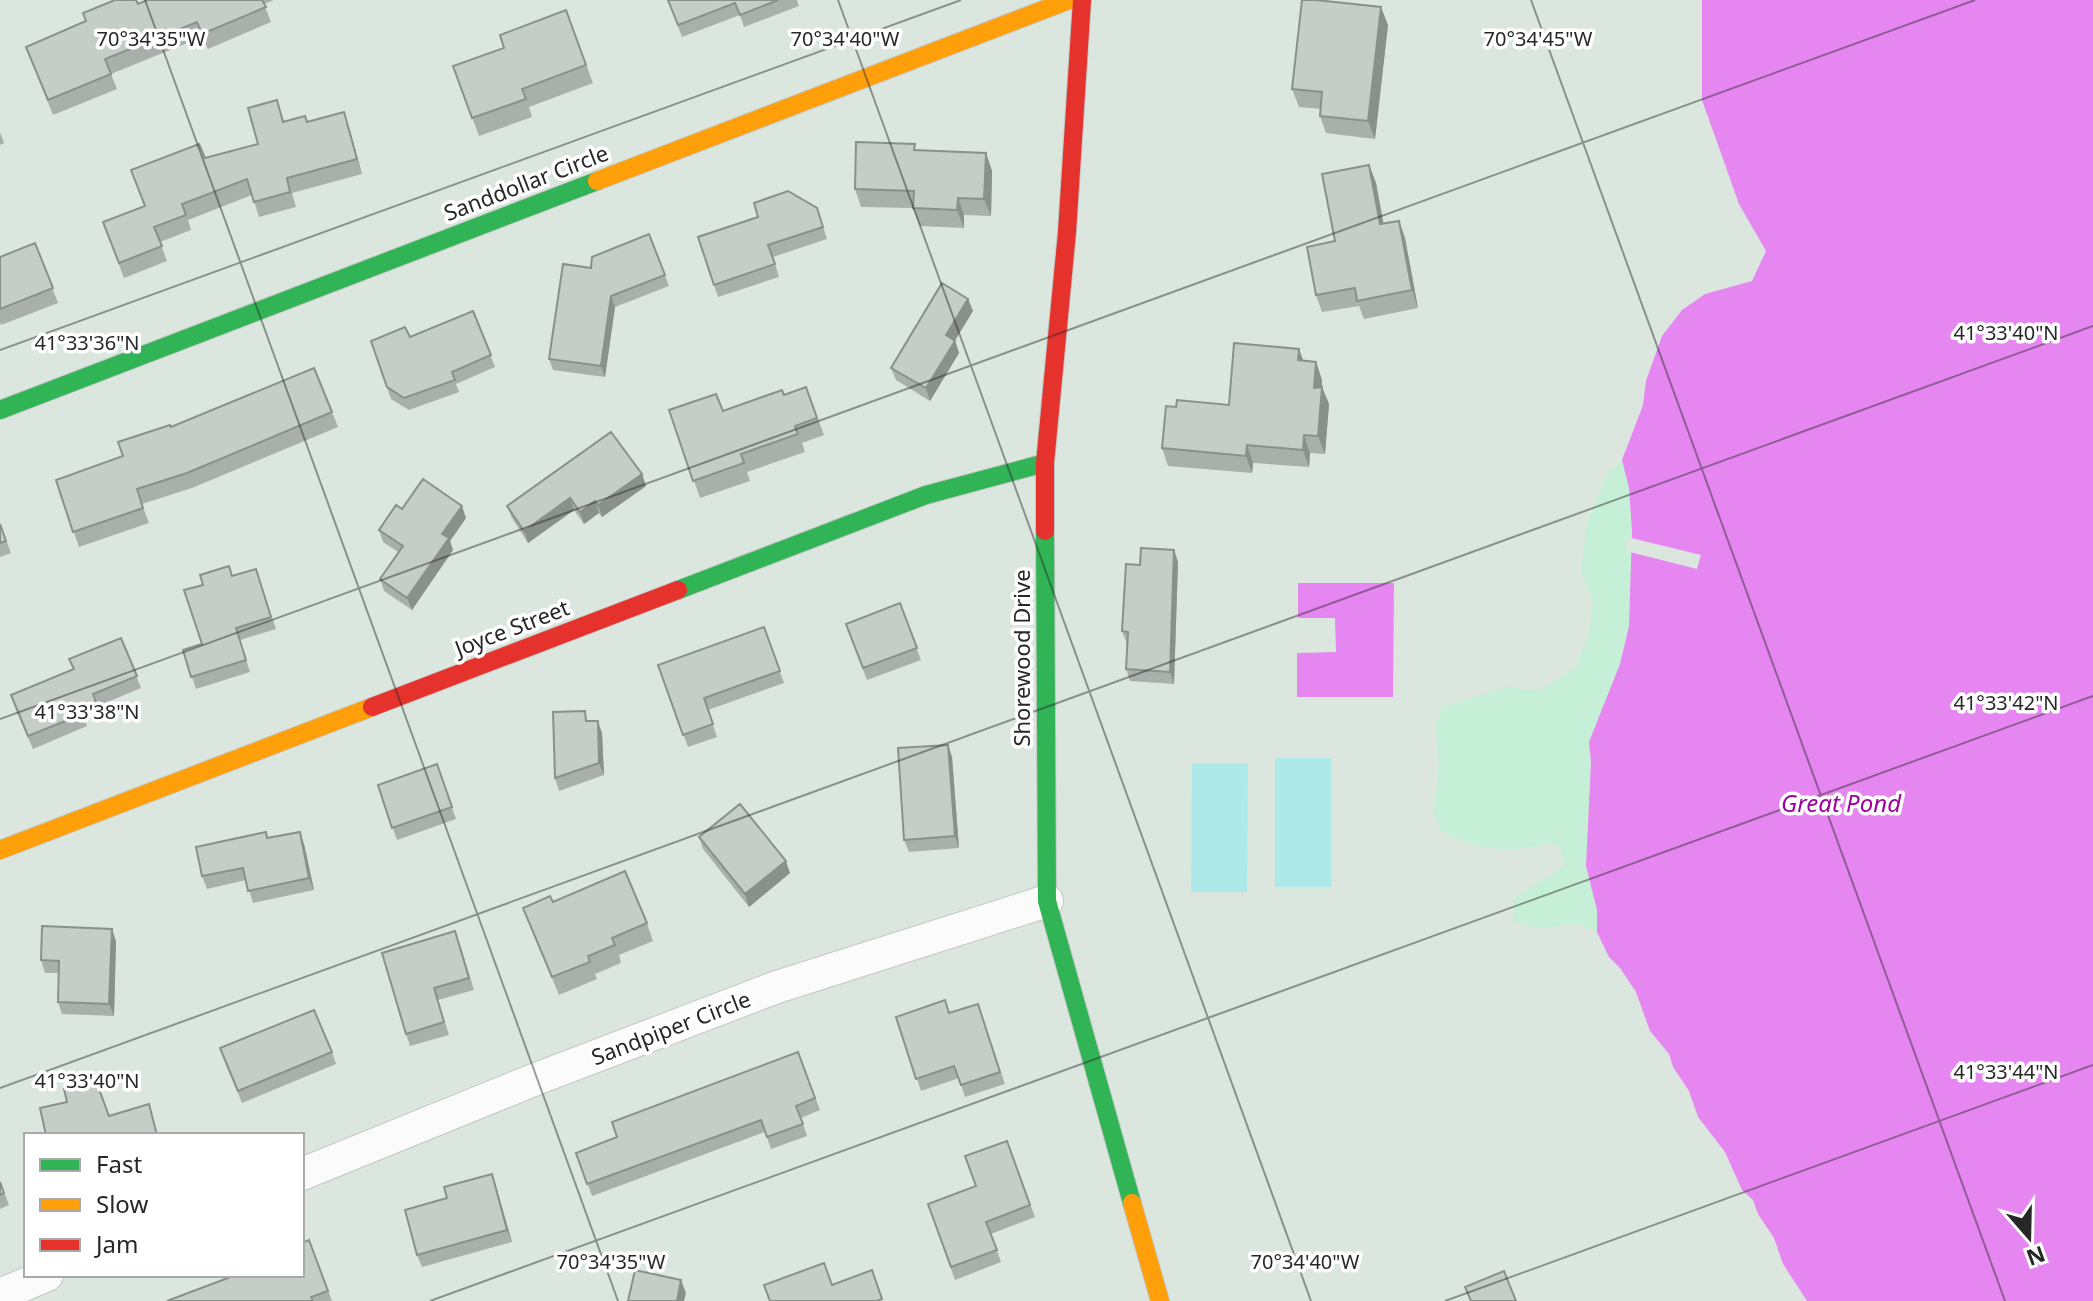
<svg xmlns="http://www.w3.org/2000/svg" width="2093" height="1301" viewBox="0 0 2093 1301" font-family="'Noto Sans',sans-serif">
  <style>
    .sand { fill: #c6efd8 }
    .pitch { fill: #ade9e8 }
    .water { fill: #e687f1 }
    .pier { fill: #dbe7de }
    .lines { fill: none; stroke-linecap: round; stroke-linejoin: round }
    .street-casing { stroke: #c4c6c4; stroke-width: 34 }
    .fast-casing { stroke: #c4c6c4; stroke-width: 20 }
    .slow-casing { stroke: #c4c6c4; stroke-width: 20 }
    .jam-casing { stroke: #c4c6c4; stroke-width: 20 }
    .street { stroke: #fafbfa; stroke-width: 32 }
    .fast { stroke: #30b455; stroke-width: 18 }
    .slow { stroke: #ff9f0a; stroke-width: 18 }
    .jam { stroke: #e5322d; stroke-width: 18 }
    .wall { fill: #a9b0ab }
    .shaded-wall { fill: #8a908b }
    .building { fill: #c5cdc7; stroke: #8a908b; stroke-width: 2 }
    .ticks { fill: none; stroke: #272727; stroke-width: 2; stroke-opacity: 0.45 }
    .labels { text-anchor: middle; stroke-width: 7; stroke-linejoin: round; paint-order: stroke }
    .street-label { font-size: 22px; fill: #272727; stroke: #fff }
    .water-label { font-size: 24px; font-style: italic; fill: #9f01a1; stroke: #fff }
    .ticks-label { font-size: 20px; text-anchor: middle; fill: #272727; stroke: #fff; stroke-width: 7; stroke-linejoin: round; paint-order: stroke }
  </style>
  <rect width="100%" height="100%" fill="#dbe7de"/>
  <!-- sand -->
  <path class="sand" d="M1622 460 1629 488 1632 531 1629 626 1620 664 1589 742 1591 762 1586 866 1597 910V932C1571 916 1566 928 1540 928 1531 928 1522 924 1514 921L1513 901C1528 886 1548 879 1565 865L1562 850 1551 843C1503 853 1485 852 1441 831L1434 813 1439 765 1436 728 1441 708 1510 686 1522 690 1543 689 1576 667 1589 633 1593 603 1581 570 1587 523 1606 476Z"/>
  <!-- pitch -->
  <path class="pitch" d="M1275 758H1331V887H1275Z
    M1192 763H1248L1247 892H1191Z"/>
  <!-- water -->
  <path class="water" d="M1702 0H2093V1301H1807L1783 1264 1774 1238 1758 1214 1753 1200 1742 1190 1725 1152 1698 1117 1689 1091 1673 1067 1669 1054 1650 1031 1636 992 1620 968 1609 957 1597 932V910L1586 866 1591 762 1589 742 1620 664 1629 626 1632 531 1629 488 1622 460 1643 405 1646 381 1662 336 1682 310 1705 294 1752 281 1766 251 1739 204 1702 100Z
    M1298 583H1394L1393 697H1297V653L1336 652 1335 618H1298Z"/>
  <!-- pier -->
  <path class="pier" d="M1627 537 1701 555 1697 569 1626 551Z"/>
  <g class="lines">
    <defs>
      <path id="street" d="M302 1174 536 1079 777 987 1047 901
        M0 1295 47 1275"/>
      <path id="fast" d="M0 410 597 181
        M1045 531 1047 901 1132 1203
        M678 590 926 495 1045 463"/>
      <path id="slow" d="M597 181 1069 0
        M0 850 372 707
        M1132 1203 1160 1301"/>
      <path id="jam" d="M1045 531V463L1067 232 1082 0
        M372 707 678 590"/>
    </defs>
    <!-- street casing -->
    <use href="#street" class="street-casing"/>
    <!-- fast casing -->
    <use href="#fast" class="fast-casing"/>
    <!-- slow casing -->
    <use href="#slow" class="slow-casing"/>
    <!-- jam casing -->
    <use href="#jam" class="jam-casing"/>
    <!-- street -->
    <use href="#street" class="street"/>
    <!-- fast -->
    <use href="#fast" class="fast"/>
    <!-- slow -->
    <use href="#slow" class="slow"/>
    <!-- jam -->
    <use href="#jam" class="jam"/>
  </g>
  <!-- wall -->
  <path class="wall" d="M147 0H274L264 4 271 22 208 49 202 37 111 74 117 89 53 115 26 47Z
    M668 0H797L799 6 744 27 740 15 682 37Z
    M566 10 593 83 529 107 532 117 479 136 453 66 504 48Z
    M1388 25 1375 139 1326 133 1320 116 1321 109 1299 107 1292 89Z
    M344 112 362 174 292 193 296 207 259 217 252 195 188 220 191 230 160 242 167 261 124 278 103 222 145 206 205 158 258 144 282 115 284 122H307Z
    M0 132 4 143 0 145Z
    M917 150 986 153 992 171 991 216 964 215V228L920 226 913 208 861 207 855 189Z
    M1369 165 1376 183 1383 223 1399 221 1405 238 1418 308 1364 319 1359 306 1322 312 1316 295 1335 241Z
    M817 208 827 239 773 257 779 277 718 297 698 237Z
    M649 234 669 286 615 307 605 377 553 370 549 359 591 268Z
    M35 243 58 303 1 325 0 322V257Z
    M968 299 973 311 955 340 959 353 930 401 896 380 891 368Z
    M473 311 495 367 456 384 459 392 409 410 391 399 371 341 410 337Z
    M1299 349 1303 360 1316 362 1322 380V387L1329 404 1325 454 1310 453 1309 467 1253 463 1252 473 1168 466 1162 448 1176 407 1229 405Z
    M806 387 824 435 802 443 805 452 747 472 750 481 700 498 669 410 723 411 784 395Z
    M332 412 338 427 192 488 142 504 149 523 79 547 56 480 123 456 171 427Z
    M642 474 646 486 602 517 599 513 584 524 574 510 528 543 512 518 507 506Z
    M402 509 466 518 450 541 453 550 412 610 384 591 380 579 398 552 383 542 379 530Z
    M0 524 11 553 0 557Z
    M1174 550 1178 562 1174 684 1130 681 1126 669 1127 644 1122 631 1140 565Z
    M256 569 276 629 240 640 250 672 196 689 183 650 202 644 233 576Z
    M900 603 921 660 867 680 846 624Z
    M764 627 784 683 708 710 717 737 688 747 658 665Z
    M121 638 141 688 98 706 101 715 85 721 87 726 33 749 15 707Z
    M589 721 602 733 604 775 559 791 555 778Z
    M948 745 952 757 959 848 909 852 904 840Z
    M437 764 456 819 397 840 378 785Z
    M266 832 268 838 304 844 314 890 253 903 246 880 207 889 202 876Z
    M699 837 790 873 749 907 703 849Z
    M553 902 647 923 653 941 619 955 621 963 595 974 597 979 559 995 523 908Z
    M116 941 114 1016 62 1014 58 1002 59 973H45L41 960Z
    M460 944 474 990 438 1000 449 1035 410 1046 406 1034Z
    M978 1004 1005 1084 965 1097 959 1078 921 1091 896 1017 949 1013Z
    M332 1052 336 1064 242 1103 224 1060Z
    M798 1052 820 1110 801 1118 807 1136 771 1149 765 1132 592 1196 576 1153 617 1137Z
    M1007 1141 1035 1217 991 1234 1001 1262 955 1280 928 1204 976 1186Z
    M492 1174 512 1242 422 1267 417 1255 447 1198Z
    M0 1182 9 1205 0 1209Z
    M309 1240 332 1301H167L233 1276Z"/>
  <!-- shaded-wall -->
  <path class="shaded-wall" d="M1381 7 1388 25 1375 139 1368 121Z
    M344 112 349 127 362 174 357 159Z
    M986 153 992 171 991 216 984 199Z
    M1369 165 1376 183 1387 242 1380 224Z
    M958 198 964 215V228L957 210Z
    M1399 221 1405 238 1418 308 1412 290Z
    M611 296 615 307 605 377 601 366Z
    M968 299 973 311 951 347 946 335Z
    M955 341 959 353 930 401 926 388Z
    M1299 349 1305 366 1298 360Z
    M1316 362 1322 380 1320 406 1314 388Z
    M1322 387 1329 404 1325 454 1318 436Z
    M1304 435 1310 453 1309 467 1303 450Z
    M1247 445 1253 463 1252 473 1246 456Z
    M642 474 646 486 602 517 598 505Z
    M570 498 574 510 528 543 524 531Z
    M595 501 599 513 584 524 580 512Z
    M462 506 466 518 450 541 453 550 412 610 407 598 442 534Z
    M1174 550 1178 562 1174 684 1170 672Z
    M598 721 602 733 604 775 599 763Z
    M948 745 952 757 959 848 955 836Z
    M300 832 304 844 314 890 309 878Z
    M786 861 790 873 749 907 745 894Z
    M112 929 116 941 114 1016 109 1004Z
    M492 1174 496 1186 512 1242 507 1230Z
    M681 1280 686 1293 684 1301H677Z"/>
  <!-- building -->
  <path class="building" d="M115 0H136L138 4 147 0H262L266 7 202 34 197 22 105 59 111 74 48 100 26 47 86 21 83 13Z
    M668 0H778L740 15 735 3 678 25Z
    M1302 0H1316L1381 7 1368 121 1320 116 1322 92 1292 89Z
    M566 10 586 65 522 89 526 99 472 118 453 66 504 48 500 35Z
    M277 100 283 122 305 116 307 122 344 112 357 159 287 178 290 192 254 202 247 179 182 204 186 215 154 227 162 246 119 263 103 222 145 206 131 170 199 144 205 158 258 144 248 108Z
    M856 142 915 144 914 150 986 153 984 199 958 198 957 210 913 208 914 191 855 189Z
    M1369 165 1380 224 1399 221 1412 290 1357 301 1355 288 1316 295 1307 247 1335 241 1322 174Z
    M788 191 817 208 823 227 768 245 775 264 714 285 698 237 758 217 754 203Z
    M649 234 665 275 611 296 601 366 549 359 563 264 591 268 592 257Z
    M35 243 53 288 0 309V257Z
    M942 283 968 299 946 335 955 341 926 388 891 368Z
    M473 311 491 355 452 372 455 380 404 398 387 387 371 341 405 327 410 337Z
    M1234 343 1299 349 1298 360 1316 362 1314 388 1322 387 1318 436 1304 435 1303 450 1247 445 1246 456 1162 448 1166 406 1176 407 1177 400 1229 405Z
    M314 368 332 412 187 473 137 489 143 508 73 532 56 480 123 456 118 442 170 425 171 427Z
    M806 387 817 418 795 426 798 434 741 454 744 463 693 481 669 410 716 394 723 411 782 390 784 395Z
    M611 432 642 474 598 505 595 501 580 512 570 498 524 531 507 506Z
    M423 479 462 506 442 534 449 538 407 598 380 579 403 546 379 530 396 505 402 509Z
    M0 524 6 541 0 543Z
    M1141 548 1174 550 1170 672 1126 669 1128 632 1122 631 1126 564 1140 565Z
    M229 566 232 576 256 569 271 617 236 628 246 660 191 677 183 650 202 644 184 590 203 585 200 575Z
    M900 603 917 648 863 668 846 624Z
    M764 627 780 671 704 698 713 724 683 735 658 665Z
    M121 638 137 676 93 694 96 702 80 709 83 714 28 736 11 695 74 669 69 659Z
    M585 711 586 721H598L599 763 555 778 553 712Z
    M948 745 955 836 904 840 898 748Z
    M437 764 452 807 392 828 378 785Z
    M740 804 786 861 745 894 699 837Z
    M266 832 267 838 300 832 309 878 248 891 243 868 202 876 196 847Z
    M625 871 647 923 612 938 615 945 588 956 590 962 552 977 523 908 550 896 553 902Z
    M42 926 112 929 109 1004 58 1002 59 961 41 960Z
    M455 931 469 978 434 988 444 1022 406 1034 382 953Z
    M945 1000 949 1013 978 1004 1000 1072 961 1085 954 1066 916 1079 896 1017Z
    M314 1010 332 1052 238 1091 220 1048Z
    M798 1052 815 1098 796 1106 803 1124 767 1137 761 1120 587 1184 576 1153 617 1137 612 1122Z
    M96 1081 109 1116 149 1104 157 1135H46L40 1108 67 1102 64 1089Z
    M1007 1141 1030 1205 986 1222 997 1250 951 1267 928 1204 976 1186 965 1156Z
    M492 1174 507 1230 417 1255 405 1210 447 1198 444 1187Z
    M0 1182 4 1193 0 1195Z
    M309 1240 328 1291 311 1297 313 1301H167L233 1276 232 1275H302V1243Z
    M824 1263 832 1285 872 1270 882 1299 877 1301H770L764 1285Z
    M635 1270 681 1280 677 1301H628Z
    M1504 1271 1516 1301H1471L1465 1287Z"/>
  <!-- ticks -->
  <path class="ticks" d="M145 0 618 1301M838 0 1311 1301M1531 0 2005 1301M0 350 961 0M0 719 1975 0M0 1088 2093 326M430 1301 2093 696M1445 1301 2093 1065"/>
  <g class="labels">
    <!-- street labels -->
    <g class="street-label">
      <text transform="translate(526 183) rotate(-21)" y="8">Sanddollar Circle</text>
      <text transform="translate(512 628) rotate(-21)" y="8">Joyce Street</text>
      <text transform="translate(1022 658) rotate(-90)" y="8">Shorewood Drive</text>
      <text transform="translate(671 1028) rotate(-21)" y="8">Sandpiper Circle</text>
    </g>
    <!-- water labels -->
    <g class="water-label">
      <text x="1841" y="812">Great Pond</text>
    </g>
  </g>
  <g class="ticks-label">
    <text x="151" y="46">70°34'35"W</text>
    <text x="845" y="46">70°34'40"W</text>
    <text x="1538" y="46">70°34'45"W</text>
    <text x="2006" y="340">41°33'40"N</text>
    <text x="87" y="350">41°33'36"N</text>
    <text x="2006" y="710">41°33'42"N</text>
    <text x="87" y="719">41°33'38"N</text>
    <text x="2006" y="1079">41°33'44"N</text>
    <text x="87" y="1088">41°33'40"N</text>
    <text x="611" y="1269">70°34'35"W</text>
    <text x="1305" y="1269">70°34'40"W</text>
  </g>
  <!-- legend -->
  <rect x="24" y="1133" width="280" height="144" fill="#ffffff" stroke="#a9a9a9" stroke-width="2"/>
  <rect x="40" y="1159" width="40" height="12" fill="#30b455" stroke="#a9a9a9" stroke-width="2"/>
  <text x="96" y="1173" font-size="24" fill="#272727">Fast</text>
  <rect x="40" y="1199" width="40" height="12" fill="#ff9f0a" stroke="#a9a9a9" stroke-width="2"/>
  <text x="96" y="1213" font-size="24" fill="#272727">Slow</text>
  <rect x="40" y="1239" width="40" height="12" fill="#e5322d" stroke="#a9a9a9" stroke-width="2"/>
  <text x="96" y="1253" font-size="24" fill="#272727">Jam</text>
  <!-- north arrow -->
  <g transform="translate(2029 1237) rotate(160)" stroke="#ffffff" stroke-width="6" paint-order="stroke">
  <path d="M0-6L14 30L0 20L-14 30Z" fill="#272727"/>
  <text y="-12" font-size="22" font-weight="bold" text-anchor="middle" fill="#272727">N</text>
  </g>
</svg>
